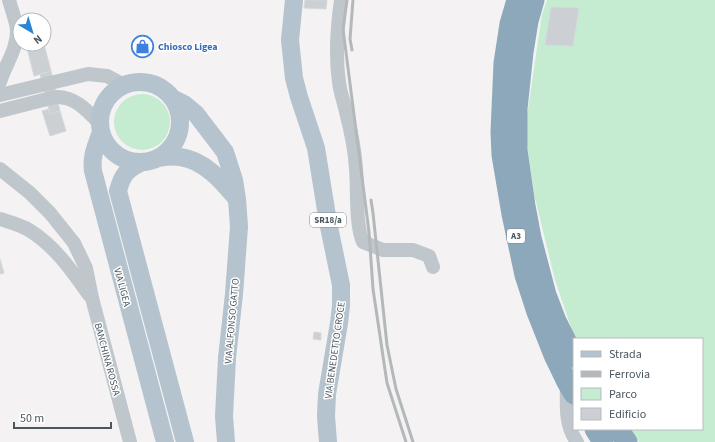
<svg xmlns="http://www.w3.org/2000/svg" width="715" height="442" viewBox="0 0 715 442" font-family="'Source Sans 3',sans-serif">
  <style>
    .green { fill: #c5ecd1 }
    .building { fill: #cccfd3; stroke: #d6d9dc }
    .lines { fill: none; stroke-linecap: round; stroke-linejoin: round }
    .minor { stroke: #bfc7cd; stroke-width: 14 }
    .major { stroke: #b4c3cd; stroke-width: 18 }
    .highway { stroke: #8ea8bb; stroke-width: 21 }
    .rail { stroke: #b4b8bb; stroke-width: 3 }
    .labels { text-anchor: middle; stroke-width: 3; stroke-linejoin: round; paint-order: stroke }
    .shield { fill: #fff; stroke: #81898e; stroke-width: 1 }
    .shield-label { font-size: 9px; font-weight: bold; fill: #4b565e }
    .shop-label { font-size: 10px; font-weight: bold; fill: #366cbe; stroke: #fff; text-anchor: start }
    .street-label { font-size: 10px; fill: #4b565e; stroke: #fff }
  </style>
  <rect width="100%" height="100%" fill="#f4f2f2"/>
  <!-- green -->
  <path class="green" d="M547 0H715V442H639L630 429H702V339H575L555 280 534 194 525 130 542 14Z
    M114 122a28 28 0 1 1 56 0a28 28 0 1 1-56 0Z"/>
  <!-- building -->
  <path class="building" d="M305 0H327L326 9 304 8Z
    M551 7 579 8 573 46 545 45Z
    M147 42 149 48 146 53 137 51 136 45Z
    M44 44 51 71 34 76 27 48Z
    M51 71 60 111 50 114 40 74Z
    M49 109 50 114 60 111 66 131 50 136 42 111Z
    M0 259 4 273 0 274Z
    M314 332 321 333V340L313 339Z"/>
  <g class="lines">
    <!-- minor -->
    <path class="minor" d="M341 0C337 28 335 55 339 82 340 92 344 102 346 112 351 131 355 150 356 169 358 191 355 223 363 242L383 250H413L429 256 433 267
      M0 82C5 65 17 50 17 31 17 23 11 8 9 0
      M0 95 88 74 107 76 124 85
      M0 111 55 97C75 96 88 111 100 124
      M0 169 30 193 50 213 74 243 86 268 92 298 130 442
      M0 219C9 222 21 225 29 230 55 246 72 271 89 295
      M567 382C567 403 564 424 577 442"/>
    <!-- major -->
    <path class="major" d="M294 0 290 40 294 78 299 97 316 148 328 222 341 285V306L339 323 327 394 326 416 328 442
      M100 122a40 40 0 1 1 80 0a40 40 0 1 1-80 0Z
      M174 99 184 104 196 114 225 152 234 180 237 199 239 227 234 294 227 358 224 416 226 442
      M101 132C96 146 91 156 93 171L165 442
      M158 158C165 157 173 156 180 157 204 160 222 181 236 198
      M142 162C127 169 122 175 118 191L185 442"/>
    <!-- highway -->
    <path class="highway" d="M517 0 510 24 504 63 501 132 502 155 512 214 525 275 537 312 554 355 567 382 574 394
      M534 0 528 21 523 52 517 109V150L525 206 531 238 546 295 556 321 574 357
      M595 429 603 442
      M618 429 627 442"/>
    <!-- rail -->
    <path class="rail" d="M347 0 343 29 369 232 373 289 387 383 406 442
      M352 50 350 39 353 0
      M371 200 373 213 387 345 396 389 413 442"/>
  </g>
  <!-- icons -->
  <defs>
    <symbol id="shop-ring" viewBox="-11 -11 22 22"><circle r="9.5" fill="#fff" stroke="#3f7fe0" stroke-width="1.5"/><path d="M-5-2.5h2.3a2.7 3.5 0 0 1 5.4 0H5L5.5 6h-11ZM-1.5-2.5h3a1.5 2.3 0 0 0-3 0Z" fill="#3f7fe0"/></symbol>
  </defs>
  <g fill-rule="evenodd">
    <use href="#shop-ring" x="130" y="34" width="25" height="25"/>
  </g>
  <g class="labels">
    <!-- shield labels -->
    <g class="shield">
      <rect x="310" y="213" width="36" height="14" rx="3"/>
      <rect x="507" y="229" width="18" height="14" rx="3"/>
    </g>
    <g class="shield-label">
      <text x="328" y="223">SR18/a</text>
      <text x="516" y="239">A3</text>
    </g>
    <!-- shop labels -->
    <g class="shop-label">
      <text x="158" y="50">Chiosco Ligea</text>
    </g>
    <!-- street labels -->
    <g class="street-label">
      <text transform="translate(123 287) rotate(75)" y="4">VIA LIGEA</text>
      <text transform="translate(231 321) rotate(-85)" y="4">VIA ALFONSO GATTO</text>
      <text transform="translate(334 350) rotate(-82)" y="4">VIA BENEDETTO CROCE</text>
      <text transform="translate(108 359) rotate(75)" y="4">BANCHINA ROSSA</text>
    </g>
  </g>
  <!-- legend -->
  <rect x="573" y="338" width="130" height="92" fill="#ffffff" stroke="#b7bbbf"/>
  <rect x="581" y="351" width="20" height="6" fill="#b4c3cd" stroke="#b7bbbf"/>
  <text x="609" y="358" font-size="12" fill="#4b565e">Strada</text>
  <rect x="581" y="371" width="20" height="6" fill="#b4b8bb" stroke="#b7bbbf"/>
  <text x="609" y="378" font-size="12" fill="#4b565e">Ferrovia</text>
  <rect x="581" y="388" width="20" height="12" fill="#c5ecd1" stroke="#b7bbbf"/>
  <text x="609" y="398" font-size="12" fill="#4b565e">Parco</text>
  <rect x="581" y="408" width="20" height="12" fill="#cccfd3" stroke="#b7bbbf"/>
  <text x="609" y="418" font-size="12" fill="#4b565e">Edificio</text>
  <!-- north arrow -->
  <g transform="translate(32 32) rotate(142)"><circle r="19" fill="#ffffff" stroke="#b7bbbf"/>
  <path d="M0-3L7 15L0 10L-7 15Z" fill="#2b83d5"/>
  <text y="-6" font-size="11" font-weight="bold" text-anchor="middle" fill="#4b565e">N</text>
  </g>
  <!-- scale -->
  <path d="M14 422v6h97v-6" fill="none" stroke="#4b565e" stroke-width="2"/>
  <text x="20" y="422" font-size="12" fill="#4b565e" stroke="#ffffff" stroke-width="3" paint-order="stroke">50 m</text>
</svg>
